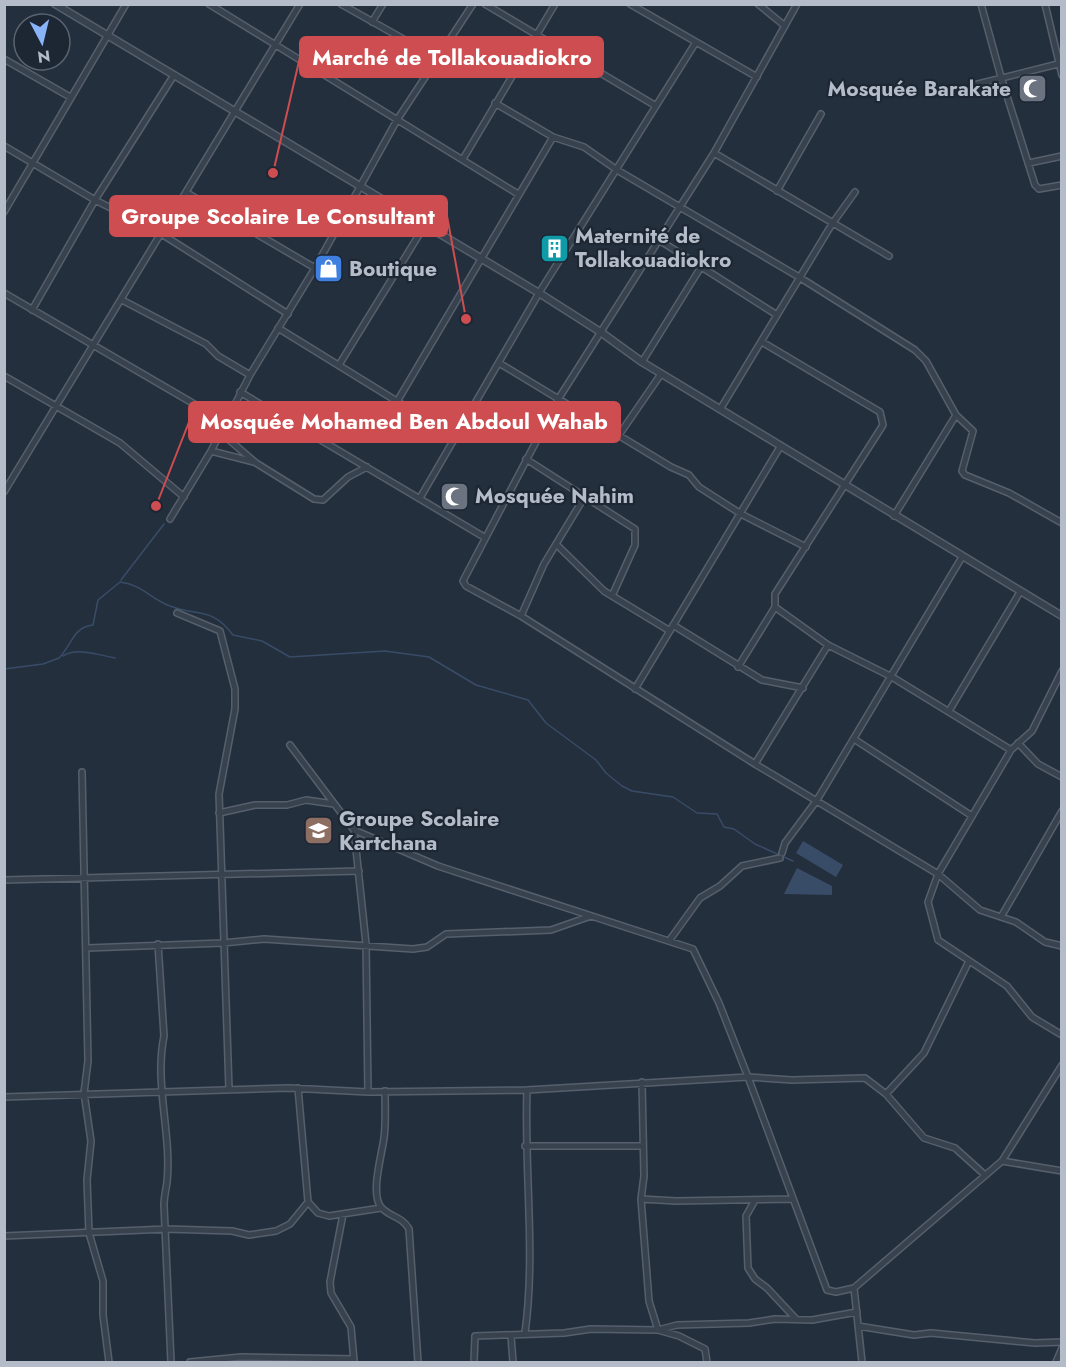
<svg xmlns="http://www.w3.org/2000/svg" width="1066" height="1367" viewBox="0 0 1066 1367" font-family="Jost,sans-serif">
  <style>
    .water { fill: #394c67 }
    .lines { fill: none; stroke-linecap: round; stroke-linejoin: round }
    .stream { stroke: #394c67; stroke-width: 1.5 }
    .minor-casing { stroke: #565f6c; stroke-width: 8 }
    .tertiary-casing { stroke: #565f6c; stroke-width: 9 }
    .minor { stroke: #38414e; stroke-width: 5 }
    .tertiary { stroke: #38414e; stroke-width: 6 }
    .labels { text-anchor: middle; stroke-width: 4.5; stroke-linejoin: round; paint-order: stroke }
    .poi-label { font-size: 21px; font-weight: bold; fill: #b4bcc9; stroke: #1d2633; text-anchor: start }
    .leader { fill: none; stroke: #ce4d50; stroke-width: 2 }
    .callout-dot { fill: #ce4d50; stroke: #1d2633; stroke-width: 2 }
    .callout { fill: #ce4d50; stroke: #ce4d50; stroke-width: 2 }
    .callout-label { font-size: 22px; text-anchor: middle; font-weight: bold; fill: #fff }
  </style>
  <rect width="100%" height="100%" fill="#242f3e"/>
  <!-- water -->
  <path class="water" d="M803 841 843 865 836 877 796 853Z
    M797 868 832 886V895L784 894Z"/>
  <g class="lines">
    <!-- stream -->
    <path class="stream" d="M121 580 164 524
      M63 656C77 647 99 655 115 658
      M59 658C72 645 73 627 93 625L98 600 120 582C143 585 149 598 170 606 198 617 211 606 233 635L262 641 290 657 385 651 429 657 476 685 528 700 546 723 596 760 606 773 622 786 632 791 673 797 697 813 717 814 724 827 734 829 755 844 793 861
      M4 669 43 664 59 658"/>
    <defs>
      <path id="minor" d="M209 4 518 194
        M341 4 437 58
        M485 4 656 106
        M630 4 757 77
        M758 4 785 26
        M797 4 714 153 559 398 463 581 466 586 521 616 755 764 938 874 980 910 1016 922 1045 942 1062 946
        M981 4 1001 77 1035 185 1039 189 1062 185
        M1045 4 1062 75
        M372 22 383 4
        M4 59 70 97
        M974 85 1062 63
        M495 103 553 137 584 147 617 170 799 277 915 350 926 361 956 415 973 431 962 471 965 475 1009 493 1062 523
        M4 146 95 200 160 233 288 314
        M714 153 889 256
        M463 159 555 4
        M1029 163 1062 156
        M777 191 821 114
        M187 193 315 268
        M4 212 126 4
        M659 240 777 315
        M4 293 225 422
        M122 300 206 344 218 356 250 375
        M32 310 95 200 174 75
        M278 328 455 437
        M642 362 701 267
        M499 363 671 467 689 475 699 487 741 514 806 547
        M339 365 425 225
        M4 376 120 443 184 497
        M240 392 484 537
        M398 400 553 137
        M721 408 832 224 855 192
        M220 432 256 463 314 499 323 500 348 477 367 467
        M619 435 661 374
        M211 451 254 462
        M526 459 635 529V545L612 596
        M4 492 300 4
        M420 498 539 293 696 42
        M894 516 956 415
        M170 519 211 451 250 375 315 268 397 120 473 4
        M556 544 604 591 670 631
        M775 607 828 645 892 677 1011 750
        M177 613 220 631 235 689V709L219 794 229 1089
        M521 616 544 564 585 496
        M673 625 762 680 803 688
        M738 667 775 607V594L883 425 880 412 762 342
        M1062 671 1032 731 1011 750 938 874 928 902 938 940 1007 986 1032 1017 1062 1035
        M635 689 780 447
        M949 711 1020 592
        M854 739 972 816
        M1018 743 1038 764 1062 777
        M290 745 354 830 438 866 693 949 719 1003 748 1077 827 1290 836 1292 854 1288 862 1362
        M755 764 828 645
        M82 772 88 1061 84 1093 91 1141 87 1180 89 1233 103 1281V1315L109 1362
        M219 813 255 805H287L306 800 334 804
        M354 830 366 944 368 1092
        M782 853 785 843 817 800 962 557
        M4 880 359 871
        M1001 917 1062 811
        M669 941 700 898 720 886 742 866 780 858
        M158 944 164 1036C154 1084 172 1135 167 1182 166 1190 164 1197 164 1205L171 1362
        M87 948 223 943 264 939 413 949 427 947 446 934 551 930 591 916
        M642 1082 644 1176 641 1199 649 1301 658 1330 679 1336 705 1349 707 1362
        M298 1088 308 1202 318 1213 329 1216 381 1208
        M385 1091C385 1106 386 1123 384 1138 382 1154 370 1194 381 1207 389 1217 402 1216 409 1229L418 1362
        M886 1094 924 1053 969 961
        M4 1097 289 1088 368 1092 527 1090 748 1077 792 1080 865 1078 886 1094 924 1138 955 1148 985 1175
        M525 1146H643
        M1002 1161 1062 1171
        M641 1199 676 1201 793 1199
        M755 1200 746 1216 748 1268 755 1279 767 1288 796 1319
        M343 1214 330 1282 331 1293 351 1327 354 1361
        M4 1236 167 1229 232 1231 249 1235 276 1231 290 1224 308 1202
        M854 1288 1002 1161 1062 1065
        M858 1326 914 1335 931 1333 1035 1343 1062 1342
        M525 1333C536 1252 524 1171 527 1090
        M511 1336 513 1362
        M190 1362 241 1357 354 1359
        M474 1362 475 1336 564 1333 591 1329 658 1330 677 1325 749 1323 775 1319 812 1320 857 1312
        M1056 1362 1062 1348"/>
      <path id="tertiary" d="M55 4 539 293 602 333 642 362 1062 616"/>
    </defs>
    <!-- minor casing -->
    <use href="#minor" class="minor-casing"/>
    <!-- tertiary casing -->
    <use href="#tertiary" class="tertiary-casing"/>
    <!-- minor -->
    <use href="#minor" class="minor"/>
    <!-- tertiary -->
    <use href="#tertiary" class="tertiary"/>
  </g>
  <!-- icons -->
  <defs>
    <symbol id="mosque-square" viewBox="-11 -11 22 22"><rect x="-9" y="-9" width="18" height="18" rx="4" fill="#6b7280" stroke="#1d2633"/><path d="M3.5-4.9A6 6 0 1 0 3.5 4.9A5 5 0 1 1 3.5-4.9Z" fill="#fff"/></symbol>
    <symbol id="building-square" viewBox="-11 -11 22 22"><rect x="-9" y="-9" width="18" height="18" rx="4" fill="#0f9aa8" stroke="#1d2633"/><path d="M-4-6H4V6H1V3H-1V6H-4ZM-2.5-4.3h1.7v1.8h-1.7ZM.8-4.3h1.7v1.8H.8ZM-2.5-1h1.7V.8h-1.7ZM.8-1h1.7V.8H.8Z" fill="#fff"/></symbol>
    <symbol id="shop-square" viewBox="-11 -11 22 22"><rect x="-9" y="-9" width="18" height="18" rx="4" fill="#3f7fe0" stroke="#1d2633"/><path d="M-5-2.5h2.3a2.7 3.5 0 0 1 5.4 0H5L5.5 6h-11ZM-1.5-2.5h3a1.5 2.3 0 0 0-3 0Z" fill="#fff"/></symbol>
    <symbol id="school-square" viewBox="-11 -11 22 22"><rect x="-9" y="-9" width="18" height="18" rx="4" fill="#8d6e63" stroke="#1d2633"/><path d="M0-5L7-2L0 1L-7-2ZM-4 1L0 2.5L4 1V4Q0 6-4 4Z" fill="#fff"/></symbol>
  </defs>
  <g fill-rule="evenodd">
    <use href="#mosque-square" x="1016" y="72" width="33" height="33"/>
    <use href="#building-square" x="538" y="232" width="33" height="33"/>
    <use href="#shop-square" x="312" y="252" width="33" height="33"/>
    <use href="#mosque-square" x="438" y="480" width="33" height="33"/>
    <use href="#school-square" x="302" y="814" width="33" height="33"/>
  </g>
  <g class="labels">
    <!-- poi labels -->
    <g class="poi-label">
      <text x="1011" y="96" text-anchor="end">Mosquée Barakate</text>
      <text x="575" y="243">Maternité de<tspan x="575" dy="24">Tollakouadiokro</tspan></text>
      <text x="349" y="276">Boutique</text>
      <text x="475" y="503">Mosquée Nahim</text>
      <text x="339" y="826">Groupe Scolaire<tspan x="339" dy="24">Kartchana</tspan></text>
    </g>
  </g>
  <!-- callouts -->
  <path class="leader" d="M273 173L300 57M466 319L447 216M156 506L189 422"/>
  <g class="callout-dot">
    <circle cx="273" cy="173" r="6"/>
    <circle cx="466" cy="319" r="6"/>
    <circle cx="156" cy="506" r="6"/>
  </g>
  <g class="callout">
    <rect x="300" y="37" width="303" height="40" rx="6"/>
    <rect x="110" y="196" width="337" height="40" rx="6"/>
    <rect x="189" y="402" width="431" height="40" rx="6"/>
  </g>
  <g class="callout-label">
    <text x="452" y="65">Marché de Tollakouadiokro</text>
    <text x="278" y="224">Groupe Scolaire Le Consultant</text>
    <text x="404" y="429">Mosquée Mohamed Ben Abdoul Wahab</text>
  </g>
  <!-- border -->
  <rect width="1066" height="1367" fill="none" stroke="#b4bcc9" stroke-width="12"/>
  <!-- north arrow -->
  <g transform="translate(42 42) rotate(173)"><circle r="28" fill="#1d2633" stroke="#59626f" stroke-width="1.5"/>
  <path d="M0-4.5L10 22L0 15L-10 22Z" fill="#8ab4f8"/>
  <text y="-9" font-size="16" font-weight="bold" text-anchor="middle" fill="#b4bcc9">N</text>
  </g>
</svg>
